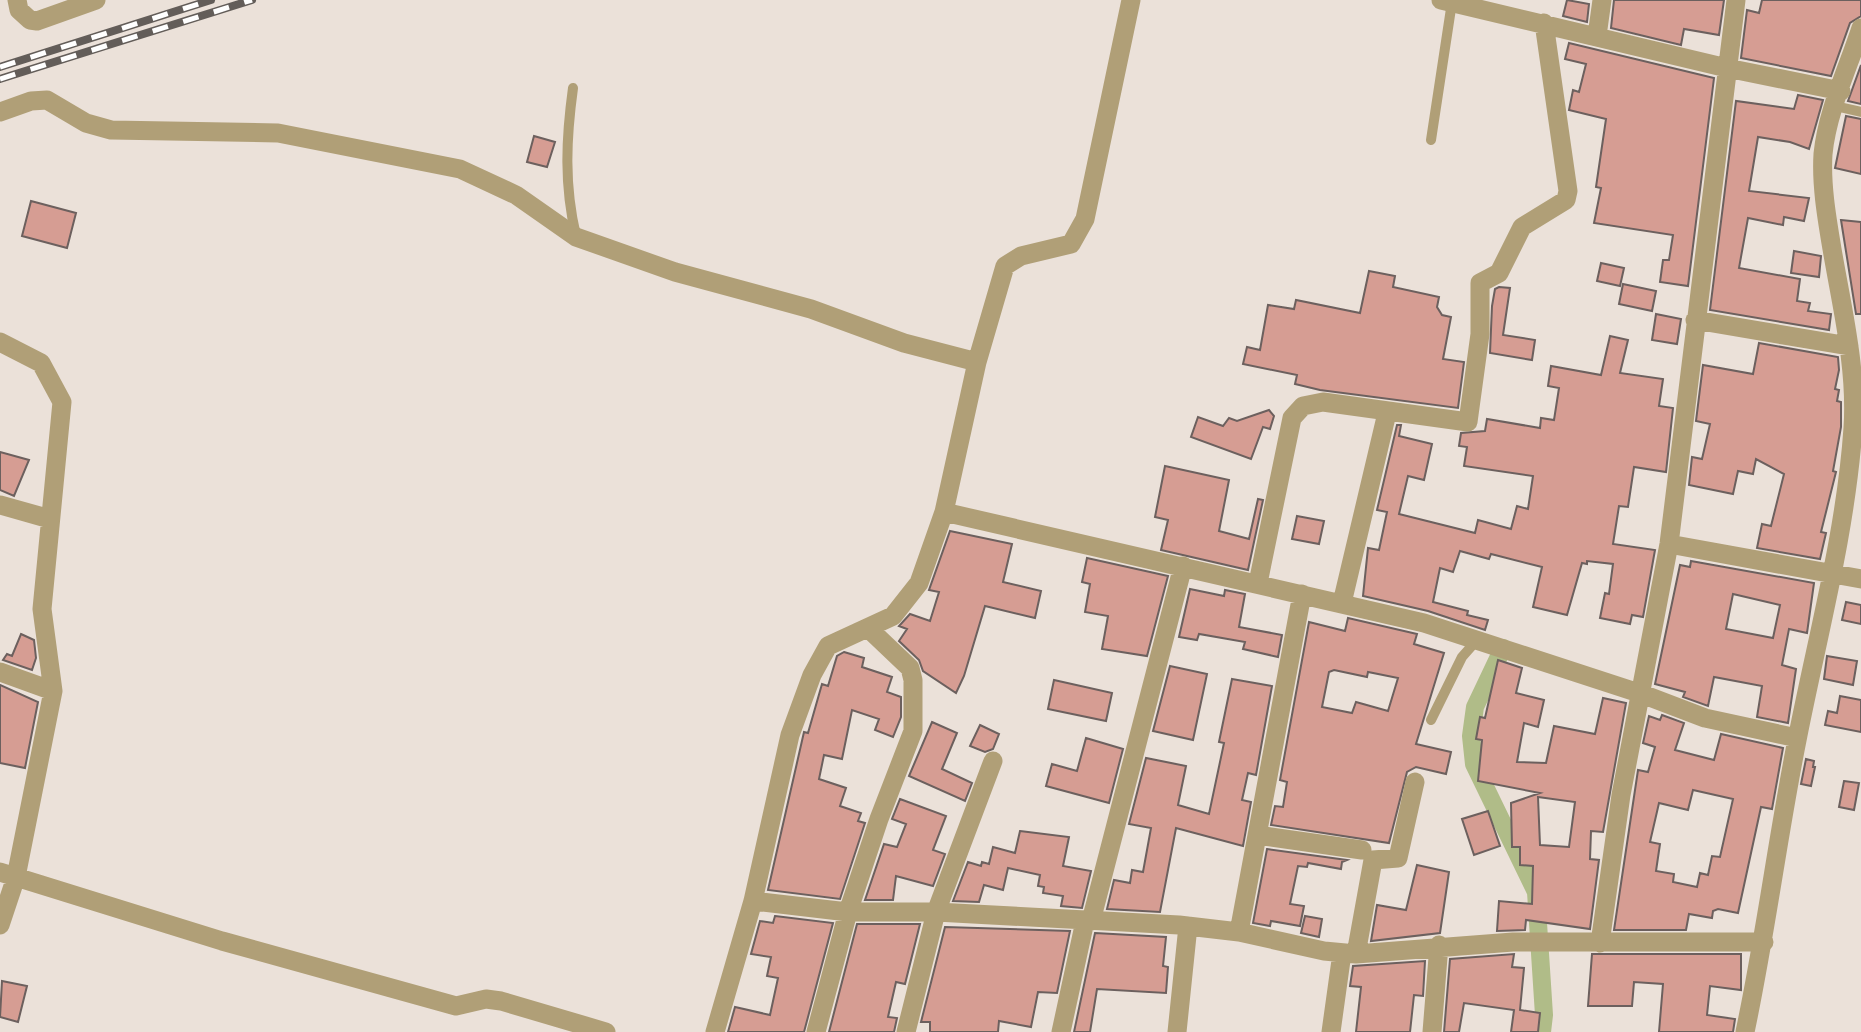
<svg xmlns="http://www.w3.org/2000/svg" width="1861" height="1032" viewBox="0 0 1861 1032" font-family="Quicksand,sans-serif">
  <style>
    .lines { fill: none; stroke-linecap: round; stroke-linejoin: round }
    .canal { stroke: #b0bc88; stroke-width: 18 }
    .building { fill: #d69d93; stroke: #6c605e; stroke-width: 2; fill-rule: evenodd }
    .lane { stroke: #b09f77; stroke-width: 10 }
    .street { stroke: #b09f77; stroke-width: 19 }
    .rail-casing { stroke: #635d59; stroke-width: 8 }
    .rail { stroke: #fff; stroke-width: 5; stroke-dasharray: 16; stroke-linecap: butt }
  </style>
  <rect width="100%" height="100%" fill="#ebe1d9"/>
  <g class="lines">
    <!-- canal -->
    <path class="canal" d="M1503 648 1475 707 1471 736 1474 764 1536 892 1544 1015 1542 1032"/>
  </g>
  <!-- building -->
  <path class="building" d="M1567 0 1589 4 1587 22 1563 16Z
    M1614 0H1724L1719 35 1684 29 1681 45 1611 28Z
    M1762 0H1861V16L1850 23 1831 76 1741 58 1747 10 1759 13Z
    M1569 43 1714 78 1688 286 1660 282 1663 260H1669L1673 235 1594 223 1601 188 1596 187 1606 119 1569 110 1573 90 1579 92 1586 64 1565 59Z
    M1861 65V104L1848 101Z
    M1798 95 1823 100 1809 149 1790 142 1758 137 1749 191 1809 198 1804 221 1784 217 1783 225 1748 218 1739 268 1800 279 1797 301 1810 303 1808 311 1831 314 1829 330 1710 310 1736 101 1794 109Z
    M1846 116 1861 119V174L1835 168Z
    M534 136 555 142 547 167 527 162Z
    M31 201 76 213 67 248 22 236Z
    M1841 220 1861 222V314H1856Z
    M1794 251 1821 256 1819 277 1791 273Z
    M1601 263 1624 268 1620 286 1597 281Z
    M1369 271 1395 276 1393 287 1439 297 1437 307 1442 315 1451 317 1443 359 1464 362 1458 408 1320 390 1295 384 1297 375 1243 364 1247 347 1260 350 1268 305 1294 309 1296 300 1360 313Z
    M1623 284 1656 291 1652 311 1619 304Z
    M1499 287 1510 288 1503 335 1535 340 1532 360 1490 353 1492 306 1495 289Z
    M1656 314 1681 319 1677 344 1652 340Z
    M1610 336 1628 340 1620 373 1663 379 1659 406 1673 408 1666 472 1634 467 1628 507 1619 506 1613 544 1655 550 1643 617 1632 615 1630 624 1600 618 1605 593 1609 594 1613 564 1587 561V564L1582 563 1567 615 1533 607 1542 567 1491 554 1489 559 1460 551 1453 572 1440 568 1433 602 1468 611 1467 615 1488 620 1485 630 1428 611 1363 596 1368 548 1379 550 1387 512 1377 510 1397 425H1401L1399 436 1432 444 1424 480 1408 476 1399 514 1475 533 1478 520 1511 529 1517 506 1528 509 1533 476 1464 466 1467 447 1459 446 1461 433 1485 431 1487 419 1540 428 1541 418 1554 420 1559 388 1548 386 1551 366 1601 375Z
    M1759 343 1838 357 1839 370 1835 389 1839 390 1837 401 1841 402V427L1833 471 1836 472 1821 532 1826 533 1820 559 1757 548 1762 524 1771 526 1784 474 1756 459 1753 474 1738 471 1733 494 1689 485 1692 457 1702 459 1710 424 1696 421 1703 365 1753 374Z
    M1269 410 1274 416 1270 429 1263 427 1251 459 1191 437 1198 417 1223 426 1229 418 1237 421Z
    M0 452 29 460 14 496 0 490Z
    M1165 466 1229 480 1219 531 1249 539 1258 499 1263 500 1248 570 1161 550 1168 520 1155 517Z
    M1297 516 1324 521 1319 544 1292 539Z
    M950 531 1012 544 1003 582 1041 591 1035 618 985 606 964 676 956 693 923 671 919 660 899 641 907 629 899 626 910 614 930 621 939 592 929 590Z
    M1087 558 1168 576 1147 656 1102 649 1108 616 1085 612 1090 584 1082 582Z
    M1691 561 1814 583 1807 633 1789 629 1782 665 1796 669 1788 723 1757 717 1762 686 1714 677 1708 706 1683 697 1685 692 1655 684 1680 565 1690 567ZM1733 594 1780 605 1773 638 1726 629Z
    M1190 589 1224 596 1225 590 1245 594 1239 627 1282 635 1278 657 1243 649 1245 642 1199 634 1197 640 1179 637Z
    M1846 602 1861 605V624L1842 620Z
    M1348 618 1417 634 1414 644 1444 653 1416 744 1451 752 1446 774 1416 767 1407 772 1389 843 1271 825 1275 806 1283 807 1287 782 1280 780 1309 622 1345 631ZM1334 670 1367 677 1368 672 1398 678 1388 711 1356 702 1352 713 1322 707 1329 672Z
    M21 634 34 640 36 658 32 670 3 660 7 654 12 656Z
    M844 652 864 658 862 667 892 677 887 692 901 697V717L893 737 875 730 879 719 852 710 842 759 824 755 819 779 846 788 840 806 861 813 858 821 865 823 840 899 768 890 804 732 808 733 822 684 828 686 837 656Z
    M1827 656 1857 661 1853 685 1824 679Z
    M1498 660 1522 668 1516 693 1544 700 1538 727 1524 723 1517 762 1546 763 1554 726 1595 734 1603 698 1626 703 1603 832 1591 831 1590 859 1599 860 1590 929 1526 920 1525 930 1497 931 1499 901 1532 904 1533 866 1520 865V847H1512L1511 803 1540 793 1478 781 1482 740 1476 739 1480 717 1485 718ZM1538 797 1575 802 1569 847 1540 845Z
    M1170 666 1207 674 1193 740 1153 731Z
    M1232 679 1272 686 1256 775 1248 773 1242 800 1251 802 1243 846 1176 828 1160 912 1107 909 1114 880 1130 883 1132 870 1143 872 1151 828 1129 824 1146 758 1186 766 1178 805 1209 814 1224 743 1219 742Z
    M1054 680 1112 693 1106 721 1048 709Z
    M0 685 38 702 25 768 0 763Z
    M1840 696 1861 700V732L1825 725 1828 711 1837 713Z
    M1662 715 1684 723 1675 750 1714 760 1721 734 1783 748 1772 809 1761 807 1738 913 1718 909 1713 911 1712 918 1689 914 1686 930H1614L1638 770 1648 772 1655 747 1643 743 1649 716 1660 720ZM1693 790 1733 799 1720 857 1712 856 1708 875 1700 873 1697 887 1673 882 1674 874 1656 871 1660 844 1650 842 1659 803 1688 810Z
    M932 722 957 733 942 769 972 783 965 801 909 776Z
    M980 725 999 734 993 749 985 752 970 746Z
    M1086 738 1123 749 1109 803 1046 786 1052 764 1077 771Z
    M1806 759 1814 761 1813 767H1815L1811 786 1801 784Z
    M1844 781 1859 783 1854 810 1839 807Z
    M900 799 946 816 933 850 945 854 933 886 896 876 893 900H865L884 844 897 847 906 824 892 819Z
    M1488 811 1500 846 1474 855 1462 819Z
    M1020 831 1069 837 1063 866 1091 871 1082 908 1061 906 1063 896 1043 893 1044 887 1038 886 1040 875 1008 868 1003 890 984 885 979 902 953 901 968 862 981 866 982 862 989 864 993 847 1015 853Z
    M1267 849 1347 860 1342 862 1341 869 1308 863 1307 867 1298 866 1290 904 1304 906 1300 926 1271 921 1270 926 1253 923Z
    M1417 865 1449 872 1440 933 1371 941 1377 905 1406 910Z
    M775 916 833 923 804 1032H728L735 1007 770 1015 778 978 767 976 771 957 751 954 760 921 773 923Z
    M1305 916 1322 919 1319 937 1301 933Z
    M857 924H920L905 984 896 982 888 1017 897 1018 894 1032H829Z
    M945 927 1070 931 1057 993 1038 992 1031 1027 999 1021 998 1032H930V1022H921Z
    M1095 933 1166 937 1163 966 1168 967 1166 993 1097 989 1090 1032H1074Z
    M1514 954 1512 967 1524 968 1520 1010 1540 1013 1538 1032H1511L1514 1010 1464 1003 1459 1032H1444L1450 959Z
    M1592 954H1741V990L1710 986 1707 1015 1735 1019 1733 1032H1659L1663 984 1634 982 1632 1006H1588Z
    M1425 961 1423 996 1414 995 1410 1032H1356L1361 987 1350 986 1353 966Z
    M2 981 27 986 18 1022 0 1017Z"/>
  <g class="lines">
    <!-- lane -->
    <path class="lane" d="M573 88C566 139 564 185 576 236
      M1835 106 1861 112
      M1431 140 1452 2
      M1431 720 1462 657 1477 640"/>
    <!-- street -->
    <path class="street" d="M17 0 19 10 30 20 37 21 96 0
      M1441 0 1727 68 1841 91
      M1597 36 1602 0
      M0 112 31 101 47 100 86 123 111 130 278 133 460 169 516 195 576 237 675 272 811 309 904 343 977 362
      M1695 320 1849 346
      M0 342 41 363 62 402 42 609 53 691 16 877 0 925
      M0 505 50 519
      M944 512 1424 623 1642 694 1705 718 1797 738
      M1669 544 1861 579
      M1258 583 1292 418 1303 406 1323 402 1468 422 1480 334V283L1499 273 1522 227 1566 200 1568 191 1544 23
      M1342 603 1387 413
      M0 672 53 691
      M1257 835 1362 850
      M0 872 222 941 456 1006 486 999 501 1001 606 1032
      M753 901 848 912H936L1179 925 1239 932 1324 951 1356 954 1513 942H1764
      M1091 921 1183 566
      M1239 932 1302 594
      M1600 943 1621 795 1669 544 1736 0
      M1356 954 1373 860 1398 858 1415 782
      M715 1032 753 901 790 735 812 675 828 646 893 616 919 583 944 512 977 362 1005 266 1021 256 1071 244 1085 219 1131 0
      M816 1032 848 912 879 819 913 731V680L910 668 869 629
      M906 1032 936 912 993 761
      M1061 1032 1085 921
      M1177 1032 1188 926
      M1331 1032 1342 953
      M1432 1032 1439 945
      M1745 1032C1766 933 1778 834 1798 735 1818 634 1846 531 1853 428 1857 368 1842 308 1832 249 1827 219 1821 185 1823 154 1827 112 1848 68 1861 28"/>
    <defs>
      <path id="rail" d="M0 67 211 0
        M0 79 252 0"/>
    </defs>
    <!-- rail casing -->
    <use href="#rail" class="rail-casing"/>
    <!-- rail -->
    <use href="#rail" class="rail"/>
  </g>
</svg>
